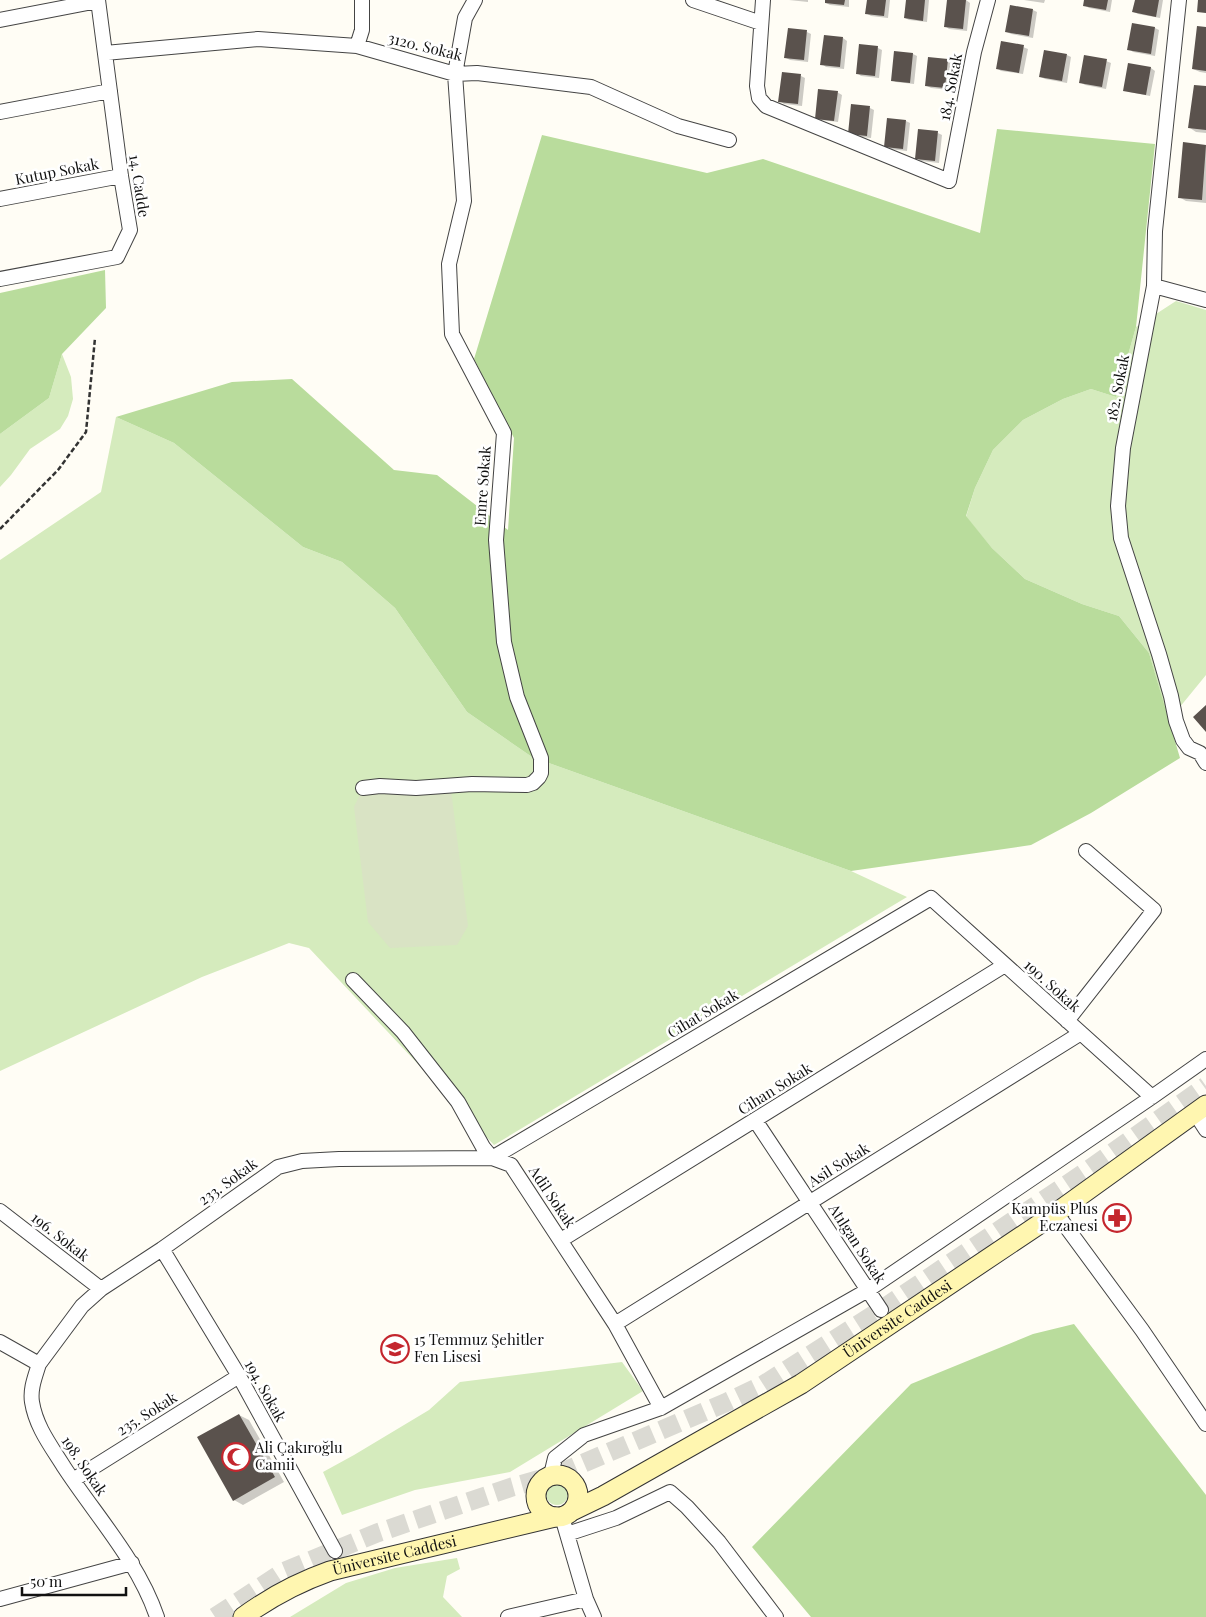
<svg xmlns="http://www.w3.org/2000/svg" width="1206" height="1617" viewBox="0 0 1206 1617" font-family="'Playfair Display',serif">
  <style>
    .green { fill: #d5ebbd }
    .forest { fill: #b9dc9c }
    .cemetery { fill: #d9e3c4 }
    .shadow { fill: #0003 }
    .building { fill: #5a524d }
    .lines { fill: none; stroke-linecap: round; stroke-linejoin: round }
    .secondary-tunnel { stroke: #dbdad3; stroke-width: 19; stroke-dasharray: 19 9; stroke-linecap: butt }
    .street-casing { stroke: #444; stroke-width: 16 }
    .secondary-casing { stroke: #333; stroke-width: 21 }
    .path { stroke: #333; stroke-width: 2.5; stroke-dasharray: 5 2.5; stroke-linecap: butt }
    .street { stroke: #fff; stroke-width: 14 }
    .secondary { stroke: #fff6b0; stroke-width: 19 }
    .labels { text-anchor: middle; stroke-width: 5; stroke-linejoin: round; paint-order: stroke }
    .street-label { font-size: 15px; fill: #111; stroke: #fff }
    .poi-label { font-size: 15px; fill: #111; stroke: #fff; text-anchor: start }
  </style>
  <rect width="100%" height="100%" fill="#fffdf5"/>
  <!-- green -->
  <path class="green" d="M1176 301 1206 310V675L1175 713 1166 712 1149 653 1119 616 1082 604 1025 579 992 548 966 517 975 488 993 450 1023 420 1063 399 1091 389 1116 397 1136 327Z
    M62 354 71 377 73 399 68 416 60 429 30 449 11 475 0 487V434L49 398Z
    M116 417 174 443 303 547 342 562 395 608 467 712 532 757 851 871 907 897 494 1145 309 948 289 943 202 977 0 1071V560L101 492Z
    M622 1362 643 1391 510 1472 415 1490 342 1515 323 1472 354 1455 429 1410 460 1382Z
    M546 1494a11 11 0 1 1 22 0a11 11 0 1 1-22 0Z
    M457 1558 460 1569 447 1576 443 1597 462 1617H290L346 1583 395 1568Z"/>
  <!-- forest -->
  <path class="forest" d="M997 129 1155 144 1136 327 1116 397 1091 389 1063 399 1023 420 993 450 975 488 966 516 992 548 1025 579 1082 604 1119 616 1149 653 1180 758 1091 813 1031 845 851 871 532 757 467 712 395 608 342 562 303 547 174 443 116 417 232 382 292 379 394 470 437 475 508 530 514 438 474 359 542 135 707 173 763 159 980 233Z
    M105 270 106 308 62 354 49 398 0 434V293Z
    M1074 1324 1206 1495V1617H811L752 1547 911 1384 1033 1334Z"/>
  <!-- cemetery -->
  <path class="cemetery" d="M363 788 451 790 468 926 457 945 390 948 368 922 354 807Z"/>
  <!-- shadow -->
  <path class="shadow" d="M789 0H808V2Z
    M827 0H849V7L830 5 826 3Z
    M868 0H890L888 18 871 16 866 13Z
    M907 0H929L927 22 909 20 905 18Z
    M948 0H966L970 3 967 31 949 29 945 26Z
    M1024 0H1045L1044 3Z
    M1085 0H1112L1110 12 1089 8 1084 5Z
    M1136 0H1163L1160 18 1138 14 1134 12Z
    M1033 10 1037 12 1033 38 1011 34 1007 32Z
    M1133 24 1155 28 1159 30 1155 56 1133 52 1129 49Z
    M1206 28V73L1200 72 1193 69Z
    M807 32 811 34 808 62 790 60 786 58Z
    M843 38 847 41 844 69 826 67 822 64Z
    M860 46 878 48 882 50 879 78 861 76 857 73Z
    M1023 47 1028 49 1023 74 1001 71 997 68Z
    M895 52 913 54 917 56 914 84 896 82 892 80Z
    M1067 55 1071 57 1067 83 1045 79 1041 77Z
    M948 60 952 63 949 90 931 88 927 86Z
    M1106 61 1111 63 1106 89 1085 85 1080 82Z
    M1129 65 1151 68 1155 71 1150 96 1129 92 1125 90Z
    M801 76 805 78 802 106 784 104 780 101Z
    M1206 88V133L1196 132 1190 128Z
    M837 92 842 95 838 122 821 120 816 118Z
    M852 106 870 108 874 110 871 138 853 136Z
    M906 121 910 123 907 151 889 149 885 147Z
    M938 133 942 135 939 163 921 161 917 158Z
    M1184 144 1206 146V203L1186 201 1179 197Z
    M239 1415 249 1420 284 1482 243 1505 234 1500Z"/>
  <!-- building -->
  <path class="building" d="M825 0H845L844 5 825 3Z
    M867 0H886L884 16 865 14Z
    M906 0H925L923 21 904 18Z
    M947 0H966L963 29 944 27Z
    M1084 0H1108L1106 10 1083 6Z
    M1135 0H1159L1156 17 1132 12Z
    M1198 0H1206V13L1197 12Z
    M1010 5 1033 9 1029 36 1005 32Z
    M1132 23 1155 27 1151 54 1127 50Z
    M1197 26 1206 27V71L1192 69Z
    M788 28 807 30 804 60 784 58Z
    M824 35 843 37 840 67 820 65Z
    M1001 41 1024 45 1019 73 996 69Z
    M859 44 878 46 875 76 856 74Z
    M1044 50 1067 54 1062 81 1039 77Z
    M894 51 913 53 910 83 891 81Z
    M1084 55 1107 59 1102 87 1079 83Z
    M928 57 948 59 945 88 925 86Z
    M1128 63 1151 67 1146 95 1123 91Z
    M782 72 801 74 798 104 778 102Z
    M1194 85 1206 86V130L1188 128Z
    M818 89 838 91 834 121 815 119Z
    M851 104 870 106 867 136 848 134Z
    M887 118 906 120 903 149 884 147Z
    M918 129 938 131 935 161 915 159Z
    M1183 142 1206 145 1202 200 1178 198Z
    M1206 705V732L1193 717Z
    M239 1414 275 1477 233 1501 197 1437Z"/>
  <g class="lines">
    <!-- secondary-tunnel -->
    <path class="secondary-tunnel" d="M558 1474 725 1403 763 1385 881 1310 1084 1173 1206 1086
      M215 1617 285 1571 377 1533 512 1487 544 1478"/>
    <defs>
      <path id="street" d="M693 0 761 23
        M763 0 757 86 759 98 766 106 949 181 974 52 988 0
        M1179 0 1155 231 1154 286 1123 448 1118 506 1121 538 1159 654 1171 696 1176 721 1183 740 1189 748 1200 753 1206 763
        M0 20 98 1
        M357 46 362 30V0
        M105 53 258 39 357 46 455 74 477 73 591 87 678 126 729 140
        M0 112 110 91
        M0 199 121 176
        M0 279 117 257 130 230 121 176 98 0
        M1154 286 1206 300
        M363 788 380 786 416 788 472 784 527 785 533 783 539 777 541 773V758L517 697 504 642 496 540 504 433 452 334 449 264 464 201 455 74 465 18 475 0
        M353 980 403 1032 458 1102 483 1147 492 1158 511 1165 615 1324 661 1408
        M1067 1021 1154 910 1086 851
        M1195 1113 1206 1130
        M755 1120 881 1310
        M0 1211 101 1289
        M1056 1213 1142 1330 1206 1424
        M561 1240 1005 965
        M162 1249 239 1376 335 1551
        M615 1324 1081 1033
        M0 1342 39 1364C35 1377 30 1389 32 1402 36 1427 51 1446 64 1467 96 1516 138 1561 157 1617
        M39 1364 82 1306 101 1289 162 1249 278 1167 302 1161 339 1159 492 1158 931 898 1152 1097
        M551 1475 555 1458 584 1435 661 1408 868 1290 1152 1097 1206 1059
        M73 1480 239 1376
        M562 1517 586 1599 594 1617
        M567 1534 616 1518 670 1492 687 1507 719 1542 776 1617
        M0 1599 132 1563
        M508 1617 586 1599"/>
      <g id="secondary">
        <circle cx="557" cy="1496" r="21"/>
        <path id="s1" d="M574 1510 603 1496 801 1384 1056 1213 1206 1105"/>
        <path id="s2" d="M243 1617C269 1598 299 1582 330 1571L555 1517"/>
      </g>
    </defs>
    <!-- street casing -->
    <use href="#street" class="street-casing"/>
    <!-- secondary casing -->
    <use href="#secondary" class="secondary-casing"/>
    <!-- path -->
    <path class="path" d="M0 529 58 470 86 432 95 338"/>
    <!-- street -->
    <use href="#street" class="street"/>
    <!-- secondary -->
    <use href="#secondary" class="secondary"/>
  </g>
  <!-- icons -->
  <defs>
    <symbol id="pharmacy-ring" viewBox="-11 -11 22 22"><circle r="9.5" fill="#fff" stroke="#c4262e" stroke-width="1.5"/><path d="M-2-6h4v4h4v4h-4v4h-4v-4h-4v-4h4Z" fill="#c4262e"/></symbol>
    <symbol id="school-ring" viewBox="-11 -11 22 22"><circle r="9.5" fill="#fff" stroke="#c4262e" stroke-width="1.5"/><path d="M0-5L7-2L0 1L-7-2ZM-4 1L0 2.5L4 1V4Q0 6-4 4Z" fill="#c4262e"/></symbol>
    <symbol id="mosque-ring" viewBox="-11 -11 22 22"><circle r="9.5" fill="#fff" stroke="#c4262e" stroke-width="1.5"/><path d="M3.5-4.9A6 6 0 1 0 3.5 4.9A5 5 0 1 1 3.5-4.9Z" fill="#c4262e"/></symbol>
  </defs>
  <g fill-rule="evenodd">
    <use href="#pharmacy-ring" x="1101" y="1202" width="32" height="32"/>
    <use href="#school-ring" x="379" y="1333" width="32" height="32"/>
    <use href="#mosque-ring" x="220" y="1441" width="32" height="32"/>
  </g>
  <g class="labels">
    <!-- street labels -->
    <g class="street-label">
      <text transform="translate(425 47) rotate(14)" y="5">3120. Sokak</text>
      <text transform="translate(951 87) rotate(-79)" y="5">184. Sokak</text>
      <text transform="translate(57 172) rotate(-11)" y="5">Kutup Sokak</text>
      <text transform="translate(139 186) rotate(81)" y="5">14. Cadde</text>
      <text transform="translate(1118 388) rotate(-79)" y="5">182. Sokak</text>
      <text transform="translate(483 486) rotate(-86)" y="5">Emre Sokak</text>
      <text transform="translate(1052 986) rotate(42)" y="5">190. Sokak</text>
      <text transform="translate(703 1014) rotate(-31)" y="5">Cihat Sokak</text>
      <text transform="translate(775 1089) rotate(-32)" y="5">Cihan Sokak</text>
      <text transform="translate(839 1165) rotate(-32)" y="5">Asil Sokak</text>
      <text transform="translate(228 1182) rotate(-36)" y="5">233. Sokak</text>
      <text transform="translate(552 1197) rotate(56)" y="5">Adil Sokak</text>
      <text transform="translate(60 1237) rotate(38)" y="5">196. Sokak</text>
      <text transform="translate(857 1244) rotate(57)" y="5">Atılgan Sokak</text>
      <text dy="5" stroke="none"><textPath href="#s1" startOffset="376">Üniversite Caddesi</textPath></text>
      <text transform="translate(265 1391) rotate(61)" y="5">194. Sokak</text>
      <text transform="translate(147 1414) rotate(-32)" y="5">235. Sokak</text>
      <text transform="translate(84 1466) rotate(56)" y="5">198. Sokak</text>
      <text dy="5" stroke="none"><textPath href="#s2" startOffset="165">Üniversite Caddesi</textPath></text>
    </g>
    <!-- poi labels -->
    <g class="poi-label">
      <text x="1098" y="1214" text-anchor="end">Kampüs Plus<tspan x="1098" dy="17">Eczanesi</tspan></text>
      <text x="414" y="1345">15 Temmuz Şehitler<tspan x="414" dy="17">Fen Lisesi</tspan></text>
      <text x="255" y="1453">Ali Çakıroğlu<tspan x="255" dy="17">Camii</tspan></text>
    </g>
  </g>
  <!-- scale -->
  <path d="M22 1587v8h104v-8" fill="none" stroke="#111111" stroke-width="2.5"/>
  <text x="30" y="1587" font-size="15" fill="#111111" stroke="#ffffff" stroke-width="4" paint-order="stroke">50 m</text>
</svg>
